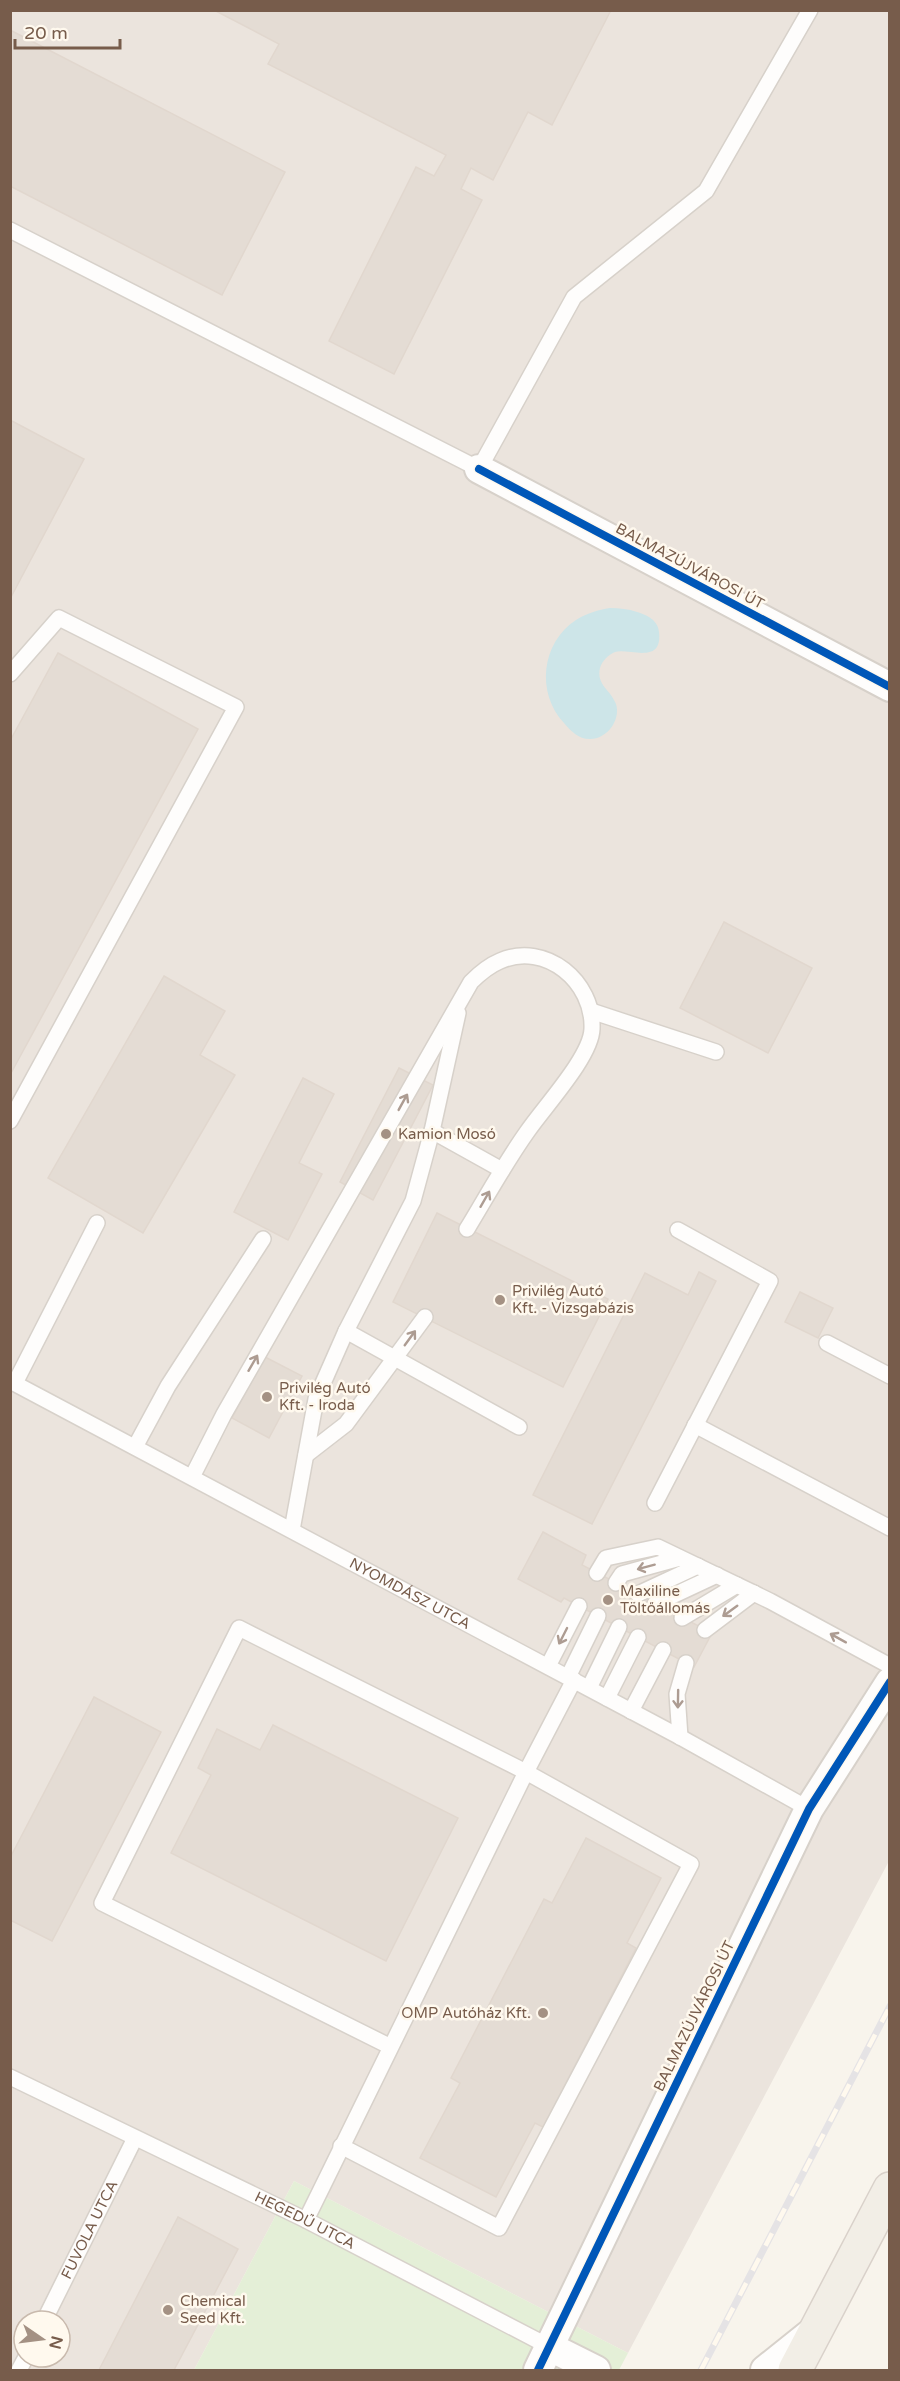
<svg xmlns="http://www.w3.org/2000/svg" width="900" height="2381" viewBox="0 0 900 2381" font-family="'Varela Round',sans-serif">
  <style>
    .industrial { fill: #ebe4dd; fill-rule: evenodd }
    .green { fill: #e4efd7 }
    .water { fill: #cde5e8 }
    .building { fill: #e4dcd4; stroke: #e1d7ce; stroke-width: 1.5 }
    .lines { fill: none; stroke-linecap: round; stroke-linejoin: round }
    .service-casing { stroke: #d7d1ca; stroke-width: 18 }
    .minor-casing { stroke: #d7d1ca; stroke-width: 32 }
    .primary-casing { stroke: #d9d1ca; stroke-width: 36 }
    .service { stroke: #fefdfc; stroke-width: 15 }
    .minor { stroke: #fefdfc; stroke-width: 28 }
    .primary { stroke: #f2eee6; stroke-width: 33 }
    .rail-casing { stroke: #e5e3e5; stroke-width: 7 }
    .rail { stroke: #fff9ee; stroke-width: 4.5; stroke-dasharray: 14; stroke-linecap: butt }
    .cycleway-casing { stroke: #fff9ee; stroke-width: 11 }
    .cycleway { stroke: #0057b8; stroke-width: 8 }
    .oneway { stroke: #ad9c92 }
    .poi-dot { fill: #a49183; stroke: #fff9ee; stroke-width: 2 }
    .labels { text-anchor: middle; stroke-width: 5; stroke-linejoin: round; paint-order: stroke }
    .street-label { font-size: 15px; fill: #775c4b; stroke: #fff9ee }
    .poi-label { font-size: 15px; fill: #775c4b; stroke: #fff9ee; text-anchor: start }
  </style>
  <rect width="100%" height="100%" fill="#f8f4ec"/>
  <!-- industrial -->
  <path class="industrial" d="M11 11H889V1861L628 2353 294 2181 194 2370H11ZM24 2321H60V2357H24Z"/>
  <!-- green -->
  <path class="green" d="M294 2181 628 2353 619 2370H194Z"/>
  <!-- water -->
  <path class="water" d="M610 608C620 608 628 609 637 612 647 615 658 620 659 632 663 665 629 648 615 652 608 655 602 661 600 668 596 685 611 690 616 704 621 720 607 739 590 739 578 739 571 731 564 723 536 693 541 643 576 620 587 613 598 610 610 608Z"/>
  <!-- building -->
  <path class="building" d="M214 10H611L552 125 528 112 493 180 471 168 461 189 482 200 394 374 329 341 416 167 434 176 446 155 268 64 279 44Z
    M10 30 285 172 222 295 10 186Z
    M10 420 84 459 10 599Z
    M58 653 198 729 10 1075V741Z
    M724 922 812 968 768 1053 680 1008Z
    M164 976 225 1011 200 1055 235 1075 143 1233 48 1178Z
    M399 1068 433 1085 373 1200 340 1182Z
    M303 1078 334 1094 299 1163 322 1174 288 1240 234 1212Z
    M437 1213 608 1299 563 1387 393 1302Z
    M699 1272 716 1281 592 1524 533 1495 645 1273 688 1295Z
    M800 1292 833 1308 818 1338 785 1322Z
    M265 1357 302 1376 269 1438 232 1418Z
    M543 1532 586 1555 582 1565 712 1633 694 1667 564 1598 561 1602 518 1579Z
    M94 1697 161 1732 52 1941 10 1920V1858Z
    M273 1725 458 1818 386 1961 171 1853 211 1775 198 1768 217 1729 260 1750Z
    M586 1838 661 1878 627 1943 636 1948 543 2127 535 2123 496 2197 420 2158 460 2083 451 2078 544 1899 552 1903Z
    M178 2217 238 2249 174 2370H99Z"/>
  <g class="lines">
    <defs>
      <g id="service">
        <path d="M10 230 479 469 574 297 706 191 810 10"/>
        <path d="M10 674 59 618 236 707 10 1121"/>
        <path d="M591 1011 716 1052"/>
        <path d="M432 1131 502 1170"/>
        <path d="M346 1331 519 1427"/>
        <path d="M827 1343 890 1376"/>
        <path id="s1" d="M10 1381 680 1737 809 1809"/>
        <path d="M15 1383 97 1223"/>
        <path d="M695 1425 890 1528"/>
        <path d="M135 1447 168 1386 263 1239"/>
        <path d="M306 1455 346 1424 425 1317"/>
        <path d="M192 1477 224 1414 471 982C480 973 488 966 500 961 546 941 594 982 592 1029 591 1057 544 1107 527 1132 505 1163 487 1196 467 1229"/>
        <path d="M655 1503 770 1281 678 1230"/>
        <path d="M292 1530 316 1399 346 1331 413 1201 432 1131 458 1013"/>
        <path d="M597 1573 606 1558 658 1547 770 1601 890 1666"/>
        <path d="M616 1583 622 1574 680 1558"/>
        <path d="M638 1594 698 1566"/>
        <path d="M655 1604 717 1575"/>
        <path d="M682 1618 737 1585"/>
        <path d="M705 1630 754 1593"/>
        <path d="M548 1666 579 1606"/>
        <path d="M568 1677 598 1616"/>
        <path d="M589 1688 619 1627"/>
        <path d="M607 1698 638 1637"/>
        <path d="M631 1711 663 1650"/>
        <path d="M680 1737 677 1694 686 1663"/>
        <path id="s2" d="M10 2077 306 2220 550 2347"/>
        <path d="M341 2146 499 2228 691 1864 526 1772 239 1628 102 1903 389 2046"/>
        <path d="M306 2220 526 1772 574 1680"/>
        <path id="s3" d="M44 2321 135 2138"/>
        <path d="M19 2370 26 2357"/>
      </g>
      <path id="minor" d="M479 469 890 687
        M550 2347 596 2370
        M538 2370 809 1809 890 1682
        M765 2370 815 2330"/>
      <path id="primary" d="M795 2370 890 2189"/>
    </defs>
    <!-- service casing -->
    <use href="#service" class="service-casing"/>
    <!-- minor casing -->
    <use href="#minor" class="minor-casing"/>
    <!-- primary casing -->
    <use href="#primary" class="primary-casing"/>
    <!-- service -->
    <use href="#service" class="service"/>
    <!-- minor -->
    <use href="#minor" class="minor"/>
    <!-- primary -->
    <use href="#primary" class="primary"/>
    <defs>
      <path id="rail" d="M701 2370 890 2006"/>
    </defs>
    <!-- rail casing -->
    <use href="#rail" class="rail-casing"/>
    <!-- rail -->
    <use href="#rail" class="rail"/>
    <defs>
      <path id="cycleway" d="M479 469 890 687
        M538 2370 809 1809 890 1682"/>
    </defs>
    <!-- cycleway casing -->
    <use href="#cycleway" class="cycleway-casing"/>
    <!-- cycleway -->
    <use href="#cycleway" class="cycleway"/>
  </g>
  <!-- one-way arrows -->
  <defs><path id="oneway-shaft" d="M-6 0H5M1.5-3L5.5 0L1.5 3" fill="none" stroke-width="1.6" stroke-linecap="round" stroke-linejoin="round" transform="scale(1.5)"/></defs>
  <g class="oneway">
    <use href="#oneway-shaft" transform="translate(403 1102) rotate(-61)"/>
    <use href="#oneway-shaft" transform="translate(485 1199) rotate(-60)"/>
    <use href="#oneway-shaft" transform="translate(410 1338) rotate(-54)"/>
    <use href="#oneway-shaft" transform="translate(253 1363) rotate(-60)"/>
    <use href="#oneway-shaft" transform="translate(646 1567) rotate(165)"/>
    <use href="#oneway-shaft" transform="translate(730 1611) rotate(144)"/>
    <use href="#oneway-shaft" transform="translate(563 1636) rotate(117)"/>
    <use href="#oneway-shaft" transform="translate(838 1638) rotate(-151)"/>
    <use href="#oneway-shaft" transform="translate(678 1699) rotate(91)"/>
  </g>
  <!-- markers -->
  <g class="poi-dot">
    <circle cx="386" cy="1134" r="6"/>
    <circle cx="500" cy="1300" r="6"/>
    <circle cx="267" cy="1397" r="6"/>
    <circle cx="608" cy="1600" r="6"/>
    <circle cx="543" cy="2013" r="6"/>
    <circle cx="168" cy="2310" r="6"/>
  </g>
  <g class="labels">
    <!-- street labels -->
    <g class="street-label">
      <text transform="translate(690 566) rotate(28)" y="5">BALMAZÚJVÁROSI ÚT</text>
      <text dy="5" stroke="none"><textPath href="#s1" startOffset="453">NYOMDÁSZ UTCA</textPath></text>
      <text transform="translate(694 2016) rotate(-64)" y="5">BALMAZÚJVÁROSI ÚT</text>
      <text dy="5" stroke="none"><textPath href="#s2" startOffset="328">HEGEDŰ UTCA</textPath></text>
      <text dy="5" stroke="none"><textPath href="#s3" startOffset="102">FUVOLA UTCA</textPath></text>
    </g>
    <!-- poi labels -->
    <g class="poi-label">
      <text x="398" y="1139">Kamion Mosó</text>
      <text x="512" y="1296">Privilég Autó<tspan x="512" dy="17">Kft. - Vizsgabázis</tspan></text>
      <text x="279" y="1393">Privilég Autó<tspan x="279" dy="17">Kft. - Iroda</tspan></text>
      <text x="620" y="1596">Maxiline<tspan x="620" dy="17">Töltőállomás</tspan></text>
      <text x="531" y="2018" text-anchor="end">OMP Autóház Kft.</text>
      <text x="180" y="2306">Chemical<tspan x="180" dy="17">Seed Kft.</tspan></text>
    </g>
  </g>
  <!-- border -->
  <rect width="900" height="2381" fill="none" stroke="#775c4b" stroke-width="24"/>
  <!-- north arrow -->
  <g transform="translate(42 2339) rotate(104)"><circle r="28" fill="#fff9ee" stroke="#c9baad" stroke-width="1.5"/>
  <path d="M0-4.5L10 22L0 15L-10 22Z" fill="#a49183"/>
  <text y="-9" font-size="16" font-weight="bold" text-anchor="middle" fill="#775c4b">N</text>
  </g>
  <!-- scale -->
  <path d="M15 39v9h105v-9" fill="none" stroke="#775c4b" stroke-width="3"/>
  <text x="24" y="39" font-size="18" fill="#775c4b" stroke="#fff9ee" stroke-width="4.5" paint-order="stroke">20 m</text>
</svg>
